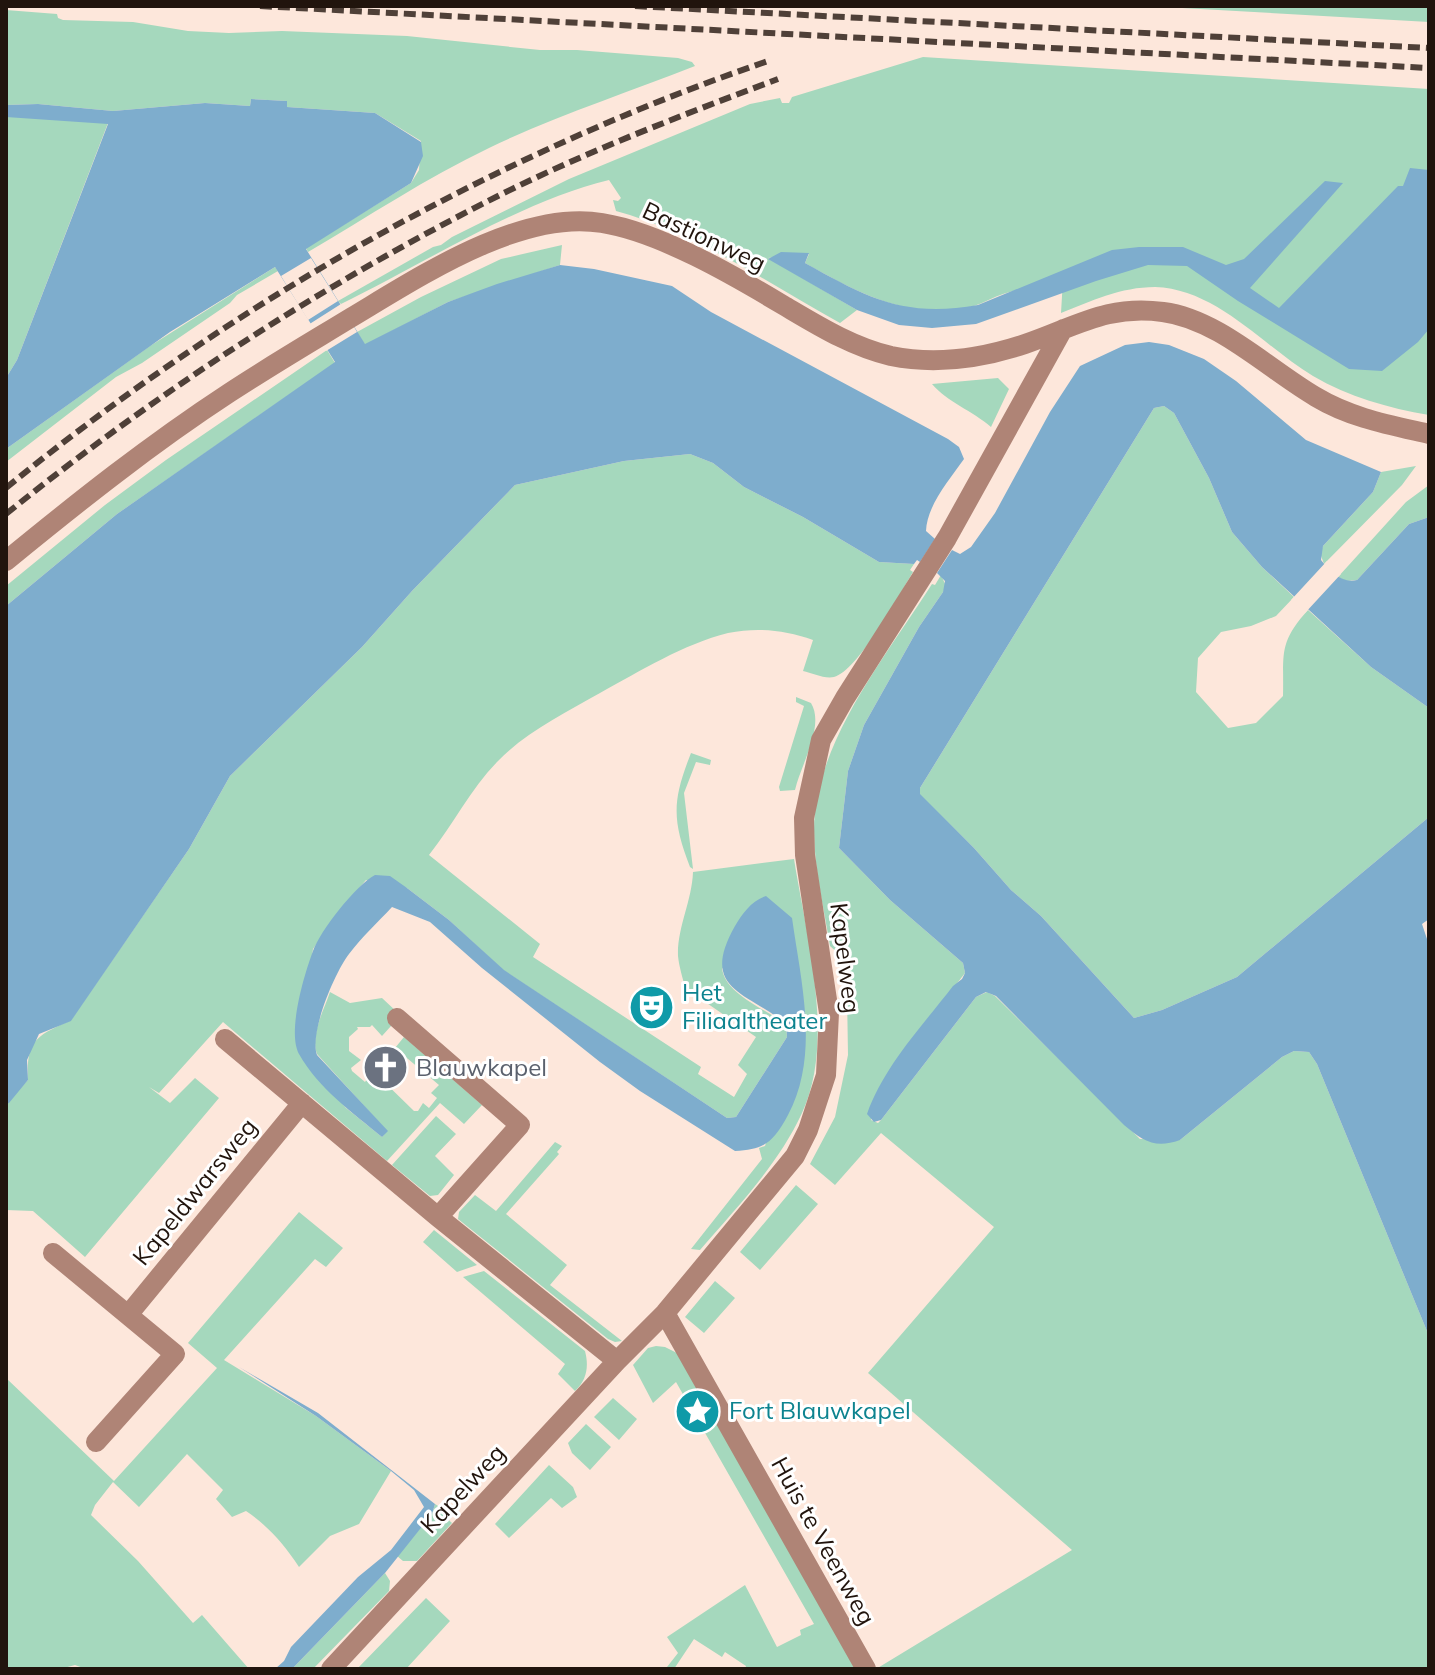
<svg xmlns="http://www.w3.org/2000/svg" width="1435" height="1675" viewBox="0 0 1435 1675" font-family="Mulish,sans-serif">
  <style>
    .green { fill: #a5d8bd }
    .water { fill: #7eadcd }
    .pier { fill: #fde7db }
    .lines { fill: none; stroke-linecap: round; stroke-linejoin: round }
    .street { stroke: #af8476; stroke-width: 20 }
    .rail { stroke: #4f4038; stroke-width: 6; stroke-dasharray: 12 6; stroke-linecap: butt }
    .labels { text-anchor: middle; stroke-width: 6; stroke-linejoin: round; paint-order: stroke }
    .street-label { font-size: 24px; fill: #21140d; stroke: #fff }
    .culture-label { font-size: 24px; fill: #0d838f; stroke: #fff; text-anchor: start }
    .worship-label { font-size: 24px; fill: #5b616d; stroke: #fff; text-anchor: start }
  </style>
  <rect width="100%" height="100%" fill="#fde7db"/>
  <!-- green -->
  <path class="green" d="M1168 6H1429V22L1182 8Z
    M6 10 57 14 58 18 63 20 133 22 188 31 229 33 282 31 407 36 540 50H577L678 58 692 62 695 66C627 93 555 116 489 148 426 178 368 217 308 252L306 248 411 183 419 170 421 141 375 113 287 107V101L251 99 250 106 205 103 113 111 38 104 6 105Z
    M923 57 1429 89V415C1388 408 1349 397 1313 376 1263 346 1217 289 1155 287 1121 287 1091 301 1061 313L1063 279C1043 284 1022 288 1003 294 993 297 984 303 974 306 909 321 860 294 805 263L809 254 768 258 857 310 840 323C768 283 696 233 616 211L613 200 618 201 621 198 609 180C519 202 425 263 341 304L338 301 433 247 441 245 452 237 569 179 750 104 780 98 782 103H789L792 97Z
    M14 116 108 123 17 360 6 378V117Z
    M562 245 560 265 448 302 365 345 357 332 421 297 501 259Z
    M275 267 278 271 237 295 230 303 142 363 116 377 6 462V449L150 346Z
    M327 350 335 363 117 514 6 606V586L105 505 166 460Z
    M998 378 1009 389 991 427C973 411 947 402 932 384Z
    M1164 406 1174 413 1209 478 1232 532 1262 567 1294 597 1276 616 1251 626 1221 632 1198 658 1196 692 1228 728 1256 723 1283 696C1284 654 1278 643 1308 610L1371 667 1429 708V817L1237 977 1162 1010 1134 1018 1041 916 1011 890 974 848 920 795V788L1154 408Z
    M690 454 713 463 744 487 803 517 879 562 914 564 910 570 913 572C899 595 858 671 834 677 824 679 812 673 803 671L813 640C785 630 758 627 728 633 684 644 640 671 600 693 565 713 526 732 498 761 471 788 453 825 429 855L540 944 533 957 701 1067 698 1074 734 1097 747 1074 738 1065 756 1037 685 988C683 978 679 967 678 956 677 928 692 901 693 872L794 859C806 935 836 1040 802 1113 778 1165 737 1207 700 1250L691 1249 762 1159 759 1148 765 1146 806 1018 722 968C725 995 767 1009 786 1025L787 1037 736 1117 727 1118 503 970 449 920 407 888 366 880 338 913 313 949 299 1053 346 1108 382 1137 387 1131 317 1054C310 1035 324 1010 330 992L350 1003 382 998 398 1013 391 1026 382 1036 372 1025 370 1027H357L358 1029 349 1037V1051L361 1060 351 1068 352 1071 365 1082 373 1071 414 1111H418L423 1103 429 1108 437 1098 431 1093 439 1085 395 1048 404 1037 482 1105 464 1124 440 1103 387 1161 223 1022 159 1093 149 1087 170 1103 195 1078 219 1098 85 1257 33 1211 6 1210V1104L28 1080C26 1039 37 1036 71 1020L189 849 230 776 362 647 412 591 515 485 624 461Z
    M1416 466 1402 485 1324 564 1320 553 1323 546 1373 492 1381 472Z
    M1429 485V517L1409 524 1357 580 1346 581 1338 577 1406 502Z
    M941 575 946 586 943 592 919 627 864 725 848 771 839 848 890 900 963 963 965 973 889 1072 877 1092 871 1120 878 1123 881 1120 976 997 987 992 995 996 1140 1139 1180 1140 1282 1057 1294 1051 1309 1052 1317 1064 1429 1336V1669H876L1072 1550 868 1373 994 1227 881 1133 835 1185 810 1164 835 1117 848 1055 847 993 841 956 830 946C824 908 814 869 814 830 814 743 887 655 932 584L935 585Z
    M796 697 811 703C825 726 801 764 795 790L780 791 779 787 804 706 796 702Z
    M691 753 711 760 710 765 696 762 684 793 693 869 690 867C672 820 672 801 691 753Z
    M436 1116 456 1134 435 1156 454 1175 438 1195 430 1196 392 1165Z
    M555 1142 562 1146 557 1152 559 1154 506 1214 567 1265 550 1285 622 1341 615 1342 608 1339 458 1219 459 1212 475 1195 496 1211Z
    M796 1185 818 1204 760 1270 740 1252Z
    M299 1212 343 1248 326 1267 315 1259 224 1360 316 1416 391 1471 359 1524 330 1536 299 1567C284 1544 268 1526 246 1511L232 1517 216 1499 223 1490 187 1454 139 1507 113 1482 95 1505 91 1515 138 1561 193 1623 202 1615 249 1669H86L75 1665 60 1669H6V1378L114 1481 217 1368 188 1343Z
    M434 1230 477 1265 457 1272 423 1242Z
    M484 1271 585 1351C589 1366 587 1380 575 1391L558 1374 565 1364 463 1277Z
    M715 1281 735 1298 704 1333 685 1317Z
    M656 1346 665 1347 677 1353 857 1669H745L746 1666 725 1652 722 1657 694 1639 674 1669 667 1667 678 1653 667 1637 745 1585 777 1647 801 1635 800 1630 814 1624 676 1382 653 1403 633 1365 648 1348Z
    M613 1398 637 1419 619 1440 594 1417Z
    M586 1424 611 1447 590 1470 572 1453 568 1443Z
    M549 1465 573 1487 577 1497 562 1508 551 1498 509 1538 495 1524Z
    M435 1504 446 1511 443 1515 452 1523 417 1561H403L397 1556 432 1514Z
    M385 1573 390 1581 389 1591 313 1669H292Z
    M426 1598 450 1621 406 1669H357Z"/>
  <!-- water -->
  <path class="water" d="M251 99 287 101V107L375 113 421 142 423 156 411 183 306 249 365 344 448 302 497 284 560 265 594 269 672 286 711 312 948 439 959 447 964 459C950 479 927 505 926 531L935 539 920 562 917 560 914 564 879 562 803 517 744 487 713 463 690 454 624 461 515 485 412 591 362 647 230 776 189 849 71 1021 39 1034 27 1060 28 1080 9 1103 6 1104V606L117 514 335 362 275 267 170 332 6 449V378L17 360 108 124 6 117V105L38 104 113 111 205 103 250 106Z
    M1410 168 1429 170V329L1418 342 1382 371 1349 369 1238 301 1187 266 1148 265 1096 281 976 324 932 328 899 325 857 310 768 259 781 252 809 253 805 263C868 298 904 318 978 305L1112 250 1139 247H1183L1226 265 1244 259 1325 181 1343 183 1250 288 1279 308 1398 186H1403Z
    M1149 342 1169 345 1204 359 1236 381 1306 440 1381 472 1373 492 1323 546 1321 560C1330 571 1342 584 1357 580L1409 524 1429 517V708L1371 667 1262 567 1232 532 1209 478 1174 413 1164 406 1154 408 920 788V794L974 848 1011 890 1041 916 1134 1018 1162 1010 1237 977 1429 817V919L1422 924 1429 945V1336L1317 1064 1309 1052 1294 1051 1282 1057 1180 1140C1155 1149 1143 1141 1124 1125L996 996 986 992 976 997 881 1120 874 1122 867 1114C884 1066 923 1025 953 986L962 979 965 973 963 963 890 900 839 848 848 771 864 725 919 627 943 592 945 581 937 573 952 550 960 554 971 547 995 513 1050 412 1080 366 1125 345Z
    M375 875 390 876 407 888 449 920 504 970 727 1118 736 1117 787 1037 786 1024C746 991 699 990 735 926 742 914 752 900 766 896L792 918C801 982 820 1055 788 1115 774 1141 765 1150 735 1151L640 1091 600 1062 482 968 430 922 392 907C378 922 362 937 349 954 335 972 309 1033 317 1055L388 1131 382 1137C353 1113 318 1088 299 1054 287 1032 304 975 313 951 320 931 356 885 375 875Z
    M239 1367 318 1413 435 1504 432 1514 385 1573 292 1669H275L284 1661 291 1647 358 1577 391 1550 424 1507 414 1490 391 1471 316 1416Z"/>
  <!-- pier -->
  <path class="pier" d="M311 258 338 301 308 320 281 276Z
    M341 304 357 332 326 351 308 325Z
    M1327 561 1341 574 1305 613 1291 600Z"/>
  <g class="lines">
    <!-- street -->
    <path class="street" d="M6 561C78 502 151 444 229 393 270 366 311 342 352 317 419 277 521 209 602 223 659 232 733 275 783 305 817 325 852 347 891 356 935 365 983 358 1025 344 1075 327 1108 304 1163 312 1218 319 1268 369 1316 397 1351 418 1390 425 1429 434
      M397 1018 520 1125 438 1217
      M225 1039 438 1217 617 1361
      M53 1253 175 1354 96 1442
      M665 1313 866 1669
      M128 1315 302 1103
      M331 1669 617 1361 665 1313 795 1156 808 1130 826 1075 829 1013 805 855 804 818 821 740 845 698 947 538 1063 329"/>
    <!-- rail -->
    <path class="rail" d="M260 6 1429 68
      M635 6 1429 48
      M6 488C232 303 495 154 771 60
      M6 514C156 393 316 289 488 201 582 153 680 116 778 79"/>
  </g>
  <!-- icons -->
  <defs>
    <symbol id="theatre-disc" viewBox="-11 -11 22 22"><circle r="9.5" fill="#0f9aa8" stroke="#fff"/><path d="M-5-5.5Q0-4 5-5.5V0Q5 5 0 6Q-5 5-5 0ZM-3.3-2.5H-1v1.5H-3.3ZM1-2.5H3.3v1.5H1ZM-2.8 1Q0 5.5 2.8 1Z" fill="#fff"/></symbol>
    <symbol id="church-disc" viewBox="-11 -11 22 22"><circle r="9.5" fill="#6b7280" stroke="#fff"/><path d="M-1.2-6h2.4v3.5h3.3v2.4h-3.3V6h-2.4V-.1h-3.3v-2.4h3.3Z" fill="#fff"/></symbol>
    <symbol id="sight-disc" viewBox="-11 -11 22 22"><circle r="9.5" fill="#0f9aa8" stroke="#fff"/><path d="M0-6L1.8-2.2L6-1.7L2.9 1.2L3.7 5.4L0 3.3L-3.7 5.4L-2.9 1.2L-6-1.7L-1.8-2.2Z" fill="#fff"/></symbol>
  </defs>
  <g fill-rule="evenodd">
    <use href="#theatre-disc" x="626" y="982" width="51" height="51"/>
    <use href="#church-disc" x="360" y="1042" width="51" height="51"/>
    <use href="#sight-disc" x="672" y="1386" width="51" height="51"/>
  </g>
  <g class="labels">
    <!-- street labels -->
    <g class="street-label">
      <text transform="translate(704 237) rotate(25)" y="8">Bastionweg</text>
      <text transform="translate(845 958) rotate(83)" y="8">Kapelweg</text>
      <text transform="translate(195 1192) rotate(-51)" y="8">Kapeldwarsweg</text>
      <text transform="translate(463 1489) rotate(-47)" y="8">Kapelweg</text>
      <text transform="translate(823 1541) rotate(61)" y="8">Huis te Veenweg</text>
    </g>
    <!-- culture labels -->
    <g class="culture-label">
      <text x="682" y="1001">Het<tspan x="682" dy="28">Filiaaltheater</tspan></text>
      <text x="729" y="1419">Fort Blauwkapel</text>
    </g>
    <!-- worship labels -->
    <g class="worship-label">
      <text x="416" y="1076">Blauwkapel</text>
    </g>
  </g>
  <!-- border -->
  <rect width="1435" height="1675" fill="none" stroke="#21140d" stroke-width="16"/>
</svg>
